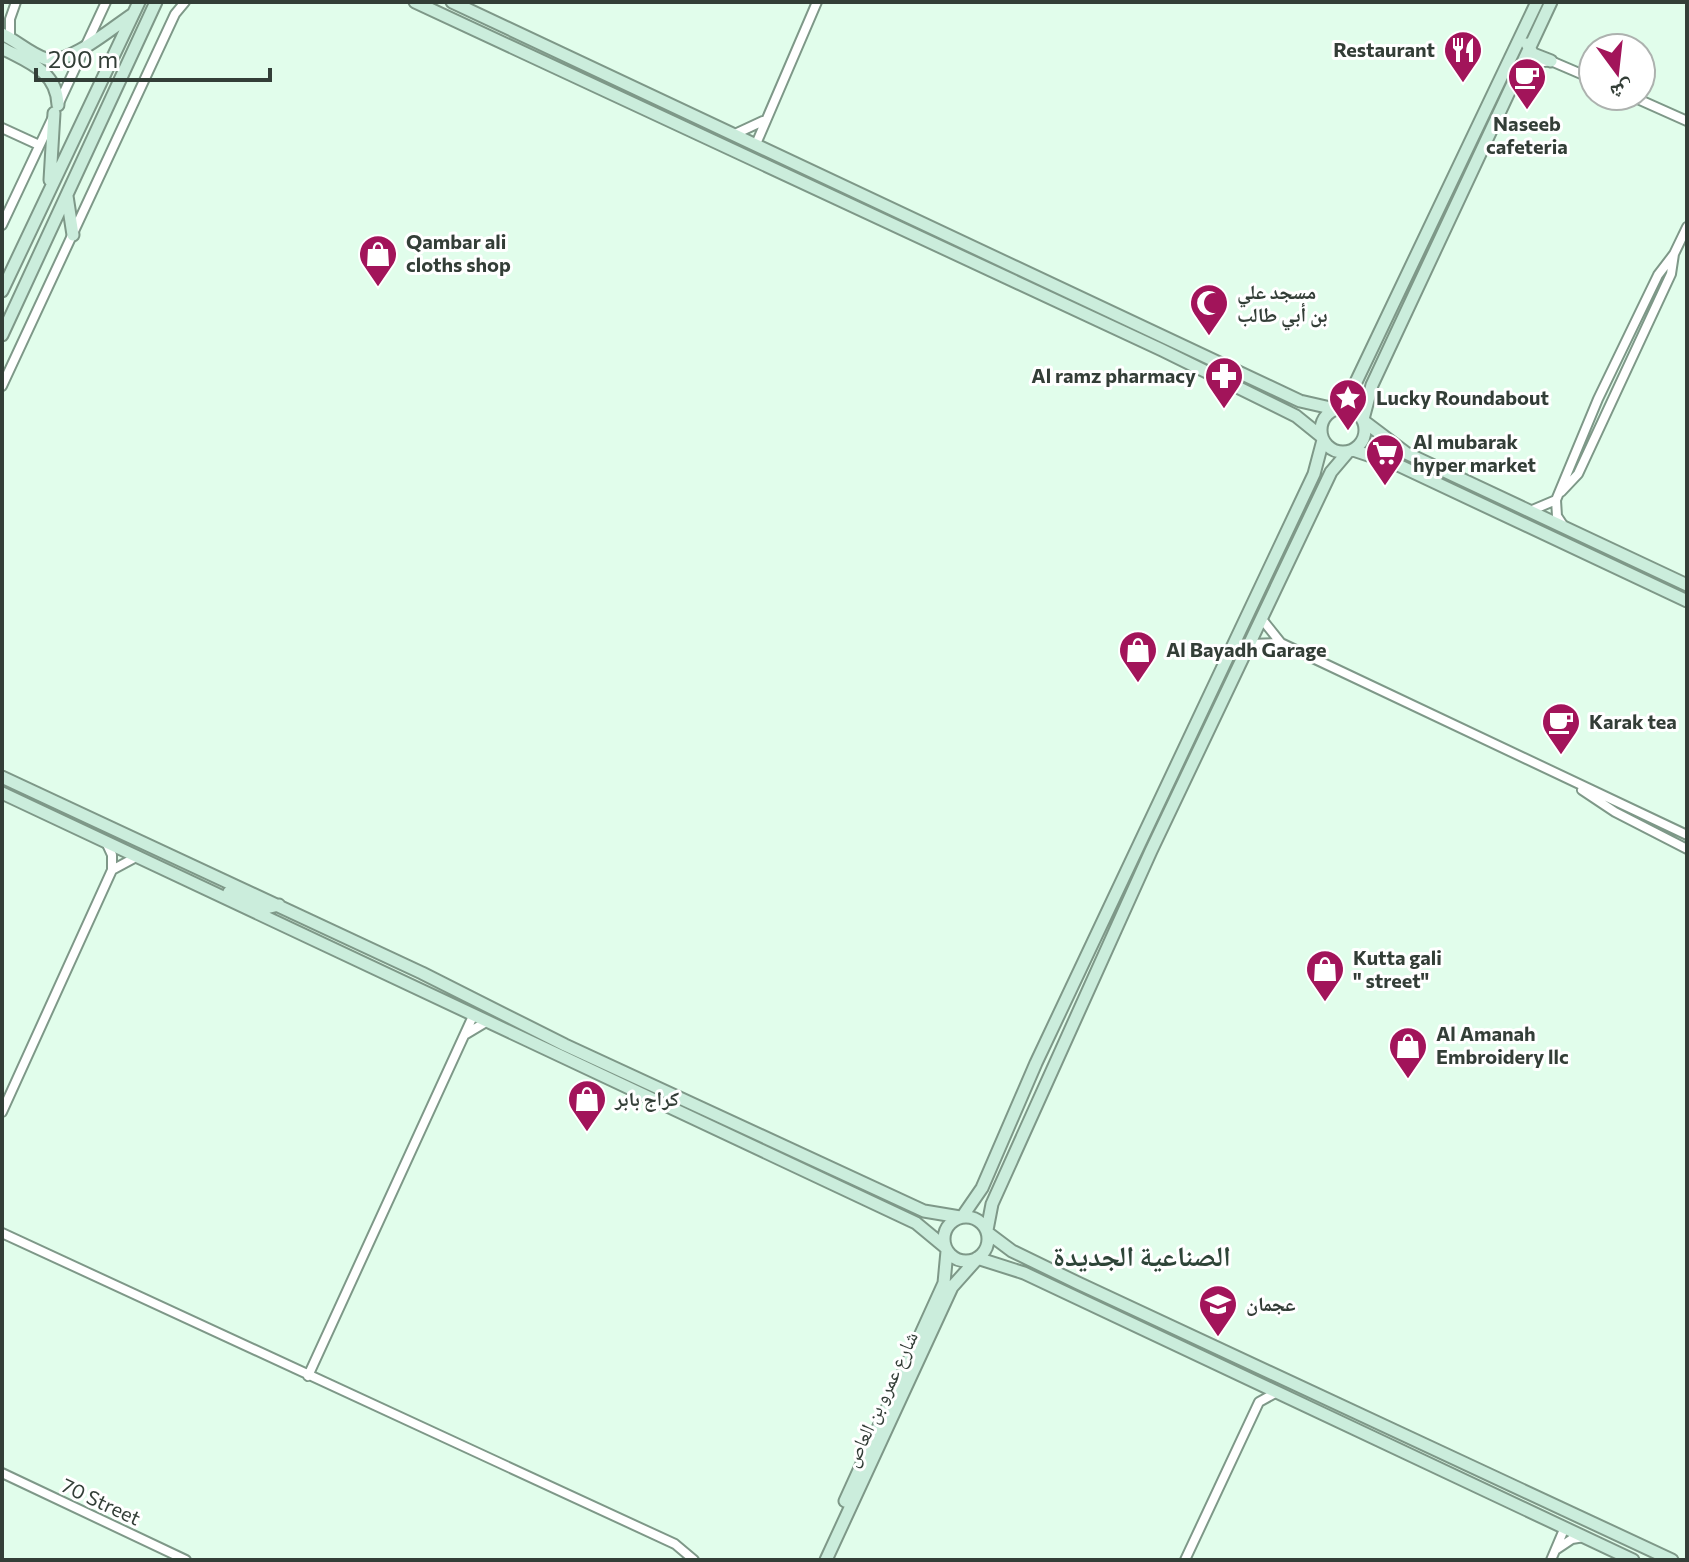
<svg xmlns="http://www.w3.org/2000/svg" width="1689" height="1562" viewBox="0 0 1689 1562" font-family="Commissioner,'Noto Naskh Arabic',sans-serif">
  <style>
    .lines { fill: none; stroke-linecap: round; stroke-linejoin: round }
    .street-casing { stroke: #7e9888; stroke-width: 12 }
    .secondary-casing { stroke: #7e9888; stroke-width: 15 }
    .street { stroke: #fff; stroke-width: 8 }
    .secondary { stroke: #cbeddc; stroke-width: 11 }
    .labels { text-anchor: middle; stroke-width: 6; stroke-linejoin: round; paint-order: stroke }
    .poi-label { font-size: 20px; font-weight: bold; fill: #333e37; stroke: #fff; text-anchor: start }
    .street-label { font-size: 20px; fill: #333e37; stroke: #fff }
    .district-label { font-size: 28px; font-weight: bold; fill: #2e4538; stroke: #fff }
  </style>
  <rect width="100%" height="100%" fill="#e1fdeb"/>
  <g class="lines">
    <defs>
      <path id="street" d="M10 38V19L16 2
        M1522 65 1551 61 1593 79
        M1631 96 1687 121
        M59 103 106 2
        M2 128 39 145
        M735 134 763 121
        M756 144 817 2
        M2 225 52 119
        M2 386 175 14 185 2
        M1561 492 1578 474 1671 274 1674 254 1687 227
        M1556 500 1557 516 1563 525
        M1530 511 1556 500 1598 399 1658 275 1674 254
        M1261 618 1281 643 1687 835
        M1249 644 1280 643
        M1582 790 1615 812 1687 849
        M112 870 138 856
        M466 1034 486 1022
        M2 1112 112 870V855L106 842
        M2 1233 675 1544 694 1560
        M308 1376 473 1016
        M2 1473 186 1560
        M1557 1549 1572 1539 1584 1537
        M1185 1560 1259 1402 1277 1392
        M1551 1560 1565 1527"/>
      <path id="secondary" d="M415 2 1162 350 1296 416 1322 437
        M452 2 1300 401 1335 409
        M2 34C17 41 30 54 46 59 68 66 113 27 133 14
        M1527 44 1533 54 1551 61
        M2 48C28 62 57 71 58 105
        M50 180 54 113
        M67 196 73 235
        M2 291 139 2
        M2 335 156 2
        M1321 430a22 22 0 1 1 44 0a22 22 0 1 1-44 0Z
        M1338 408 1356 382 1537 2
        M1363 419 1372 385 1551 2
        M1365 422 1406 453 1687 585
        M1353 450 1398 465 1687 601
        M2 777 422 973 565 1045 924 1211 960 1217
        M2 793 916 1223 945 1247
        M229 892 266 908 279 905
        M944 1239a22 22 0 1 1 44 0a22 22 0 1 1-44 0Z
        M962 1217 982 1188 1036 1063 1314 474 1323 440
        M987 1230 992 1204 1151 851 1331 472 1348 452
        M988 1233 1012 1251 1078 1283 1672 1560
        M977 1258 1024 1273 1633 1560
        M845 1501 944 1283 947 1251
        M826 1560 952 1287 977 1259"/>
    </defs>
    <!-- street casing -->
    <use href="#street" class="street-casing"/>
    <!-- secondary casing -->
    <use href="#secondary" class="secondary-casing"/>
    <!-- street -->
    <use href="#street" class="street"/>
    <!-- secondary -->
    <use href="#secondary" class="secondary"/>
  </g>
  <!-- icons -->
  <defs>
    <symbol id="restaurant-pin" viewBox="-11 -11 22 30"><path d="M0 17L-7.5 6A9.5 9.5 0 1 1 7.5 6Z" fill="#a2145a" stroke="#fff"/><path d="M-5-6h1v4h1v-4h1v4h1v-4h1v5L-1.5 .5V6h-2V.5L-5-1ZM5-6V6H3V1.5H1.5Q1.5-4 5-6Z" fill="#fff"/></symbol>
    <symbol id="cafe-pin" viewBox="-11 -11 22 30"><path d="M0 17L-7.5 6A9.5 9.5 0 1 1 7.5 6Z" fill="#a2145a" stroke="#fff"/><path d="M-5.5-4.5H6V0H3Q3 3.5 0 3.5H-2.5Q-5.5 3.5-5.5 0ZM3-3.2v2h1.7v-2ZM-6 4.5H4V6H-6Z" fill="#fff"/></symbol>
    <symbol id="shop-pin" viewBox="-11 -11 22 30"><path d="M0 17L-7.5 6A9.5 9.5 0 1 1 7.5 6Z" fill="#a2145a" stroke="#fff"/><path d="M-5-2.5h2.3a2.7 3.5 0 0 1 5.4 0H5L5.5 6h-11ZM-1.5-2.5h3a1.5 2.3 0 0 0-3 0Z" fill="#fff"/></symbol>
    <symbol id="mosque-pin" viewBox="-11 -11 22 30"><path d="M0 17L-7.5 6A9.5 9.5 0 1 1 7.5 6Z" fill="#a2145a" stroke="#fff"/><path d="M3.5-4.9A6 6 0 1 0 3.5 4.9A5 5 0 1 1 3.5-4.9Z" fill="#fff"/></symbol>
    <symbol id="pharmacy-pin" viewBox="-11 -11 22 30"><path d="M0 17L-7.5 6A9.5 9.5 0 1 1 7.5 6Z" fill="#a2145a" stroke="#fff"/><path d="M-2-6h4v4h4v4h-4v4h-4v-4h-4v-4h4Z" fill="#fff"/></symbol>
    <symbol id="sight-pin" viewBox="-11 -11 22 30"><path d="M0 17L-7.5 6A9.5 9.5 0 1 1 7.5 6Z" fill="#a2145a" stroke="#fff"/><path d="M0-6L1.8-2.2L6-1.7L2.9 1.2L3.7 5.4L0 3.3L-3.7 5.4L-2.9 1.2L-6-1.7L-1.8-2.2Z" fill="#fff"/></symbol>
    <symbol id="supermarket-pin" viewBox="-11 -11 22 30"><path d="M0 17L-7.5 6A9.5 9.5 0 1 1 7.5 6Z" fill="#a2145a" stroke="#fff"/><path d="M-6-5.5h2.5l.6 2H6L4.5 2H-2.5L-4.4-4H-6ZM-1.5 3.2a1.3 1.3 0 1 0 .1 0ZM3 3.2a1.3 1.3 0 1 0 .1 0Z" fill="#fff"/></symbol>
    <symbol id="school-pin" viewBox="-11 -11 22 30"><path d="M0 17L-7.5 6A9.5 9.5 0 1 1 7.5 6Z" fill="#a2145a" stroke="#fff"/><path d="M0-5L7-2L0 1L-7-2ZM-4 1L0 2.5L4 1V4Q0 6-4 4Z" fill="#fff"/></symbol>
  </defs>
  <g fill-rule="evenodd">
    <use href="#restaurant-pin" x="1441" y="28" width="44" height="60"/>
    <use href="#cafe-pin" x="1505" y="55" width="44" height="60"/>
    <use href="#shop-pin" x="356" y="232" width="44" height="60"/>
    <use href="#mosque-pin" x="1187" y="281" width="44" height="60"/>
    <use href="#pharmacy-pin" x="1202" y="354" width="44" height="60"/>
    <use href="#sight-pin" x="1326" y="376" width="44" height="60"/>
    <use href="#supermarket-pin" x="1363" y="431" width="44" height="60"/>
    <use href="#shop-pin" x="1116" y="628" width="44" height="60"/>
    <use href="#cafe-pin" x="1539" y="700" width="44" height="60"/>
    <use href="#shop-pin" x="1303" y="947" width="44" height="60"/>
    <use href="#shop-pin" x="1386" y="1024" width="44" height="60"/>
    <use href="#shop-pin" x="565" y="1077" width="44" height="60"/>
    <use href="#school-pin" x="1196" y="1282" width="44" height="60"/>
  </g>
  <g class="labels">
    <!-- poi labels -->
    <g class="poi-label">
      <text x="1435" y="57" text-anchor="end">Restaurant</text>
      <text x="1527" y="131" text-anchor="middle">Naseeb<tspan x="1527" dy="23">cafeteria</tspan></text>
      <text x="406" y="249">Qambar ali<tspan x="406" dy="23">cloths shop</tspan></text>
      <text x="1237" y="299">مسجد علي<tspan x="1237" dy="23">بن أبي طالب</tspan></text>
      <text x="1196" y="383" text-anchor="end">Al ramz pharmacy</text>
      <text x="1376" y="405">Lucky Roundabout</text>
      <text x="1413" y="449">Al mubarak<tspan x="1413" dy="23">hyper market</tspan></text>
      <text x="1166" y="657">Al Bayadh Garage</text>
      <text x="1589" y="729">Karak tea</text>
      <text x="1353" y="965">Kutta gali<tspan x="1353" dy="23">" street"</tspan></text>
      <text x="1436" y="1041">Al Amanah<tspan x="1436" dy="23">Embroidery llc</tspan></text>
      <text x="615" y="1106">كراج بابر</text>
      <text x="1246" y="1311">عجمان</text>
    </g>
    <!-- street labels -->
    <g class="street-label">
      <text transform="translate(881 1399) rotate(-65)" y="7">شارع عمرو بن العاص</text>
      <text transform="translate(101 1502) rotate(25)" y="7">70 Street</text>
    </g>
    <!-- district labels -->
    <g class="district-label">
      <text x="1142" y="1266">الصناعية الجديدة</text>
    </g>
  </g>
  <!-- border -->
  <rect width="1689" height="1562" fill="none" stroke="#333e37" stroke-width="8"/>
  <!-- north arrow -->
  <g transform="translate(1617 72) rotate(165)"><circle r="38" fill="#ffffff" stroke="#adb2af" stroke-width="2"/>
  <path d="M0-6L14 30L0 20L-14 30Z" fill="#a2145a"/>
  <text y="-12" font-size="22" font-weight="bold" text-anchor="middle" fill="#333e37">ش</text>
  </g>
  <!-- scale -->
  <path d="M36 68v12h234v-12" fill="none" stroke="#333e37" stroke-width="4"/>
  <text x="48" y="68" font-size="24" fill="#333e37" stroke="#ffffff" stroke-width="6" paint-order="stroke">200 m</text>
</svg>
